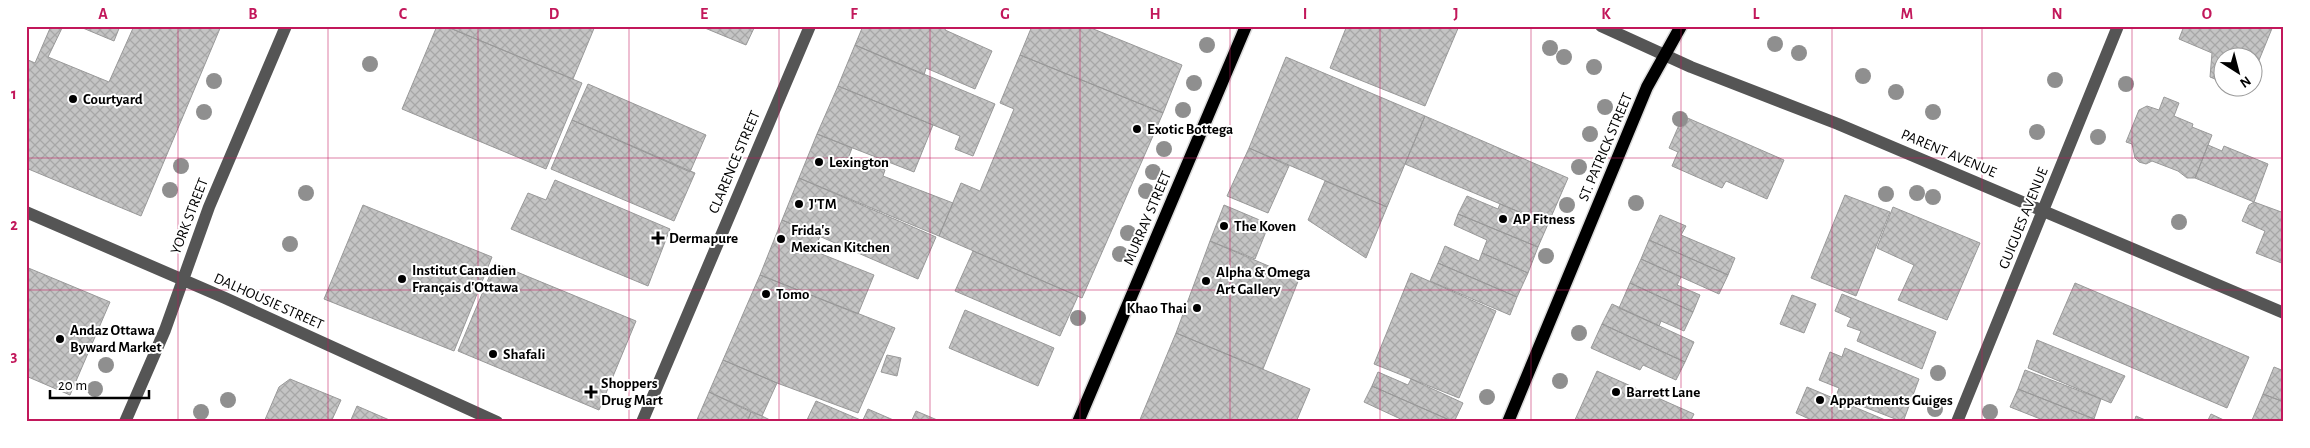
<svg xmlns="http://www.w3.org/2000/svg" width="2310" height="448" viewBox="0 0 2310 448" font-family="'Alegreya Sans',sans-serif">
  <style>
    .building { fill: url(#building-cross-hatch); stroke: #999 }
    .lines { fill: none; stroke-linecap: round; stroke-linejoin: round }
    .major-casing { stroke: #dbdbdb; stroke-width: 15 }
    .minor { stroke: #555; stroke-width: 12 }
    .major { stroke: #000; stroke-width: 12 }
    .tree { fill: #8f8f8f }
    .grid { fill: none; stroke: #c2185b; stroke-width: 1; stroke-opacity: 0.55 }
    .poi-dot { fill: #000; stroke: #fff; stroke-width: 2 }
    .labels { text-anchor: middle; stroke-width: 4; stroke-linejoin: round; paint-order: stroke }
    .poi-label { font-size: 15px; font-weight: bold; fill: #000; stroke: #fff; text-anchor: start }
    .street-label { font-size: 15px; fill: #000; stroke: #fff }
    .neatline { fill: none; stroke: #c2185b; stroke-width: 2 }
    .grid-label { font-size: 16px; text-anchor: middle; font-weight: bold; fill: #c2185b }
  </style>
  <defs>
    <pattern id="building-cross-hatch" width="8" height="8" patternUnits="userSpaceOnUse" patternTransform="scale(1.25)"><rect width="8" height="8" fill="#c4c4c4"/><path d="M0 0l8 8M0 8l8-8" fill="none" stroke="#a7a7a7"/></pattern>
  </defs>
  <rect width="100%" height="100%" fill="#fff"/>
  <!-- building -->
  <path class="building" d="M51 26H63L48 57 109 82 134 26H221L141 216 26 168V59L35 63Z
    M78 26H120L114 41Z
    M437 26H445L582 83 546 169 402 109Z
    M445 26H595L573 79Z
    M700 26H755L746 45Z
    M863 26H943L946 27 945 30 992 51 975 89 926 68 924 75 855 45Z
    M1032 26H1086L1182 65 1163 113 1020 55Z
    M1343 26H1459L1425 106 1330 68 1346 28Z
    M2184 26H2273L2255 70 2252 69V58H2222V78L2220 81 2210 77 2212 53 2179 39Z
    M855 45 995 104 973 156 955 149 960 136 838 86Z
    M1020 55 1163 113 1082 298 939 236 961 183 980 191 1014 109 1000 103Z
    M1286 57 1425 116 1387 207 1249 148Z
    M588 84 706 135 690 172 572 120Z
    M838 86 933 125 914 172 817 134Z
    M2164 97 2179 103 2174 116 2193 124 2192 127 2212 135 2195 178H2187L2178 171 2152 161 2146 164 2139 162 2135 158 2132 144 2126 142 2139 110 2147 106 2159 110Z
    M1425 116 1568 178 1548 224 1405 164Z
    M1683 116 1784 160 1767 199 1726 181 1722 188 1672 166 1678 152 1669 148Z
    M572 120 695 173 674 221 551 169Z
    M817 134 852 148 849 156 885 170 883 176 953 203 939 236 799 178Z
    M2208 145 2222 151 2224 146 2268 164 2254 202 2195 178Z
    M1249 148 1289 166 1268 213 1227 196Z
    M799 178 936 237 918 279 782 220Z
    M555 180 670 229 648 286 511 229 528 193 546 200Z
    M1325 181 1387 207 1366 258 1308 220Z
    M1845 195 1890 212 1856 296 1811 278Z
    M1467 196 1498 209 1500 204 1548 224 1538 247 1458 214Z
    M2254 202 2284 213V264L2256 253 2265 231 2242 221 2249 205Z
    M363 205 492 257 454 351 324 299Z
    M1224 205 1269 224 1255 259 1210 241Z
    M1893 207 1980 243 1947 320 1898 300 1914 265 1877 248Z
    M1458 214 1538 247 1528 273 1482 253 1487 240 1454 225Z
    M1660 215 1686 226 1681 235 1735 258 1728 275 1649 240Z
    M782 220 820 236 814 251 874 275 858 314 760 275Z
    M1649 240 1728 275 1719 294 1641 259Z
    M1210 241 1299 279 1263 369 1176 333Z
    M1445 246 1479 261 1482 253 1528 273 1517 297 1438 263Z
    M973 251 1078 296 1060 336 955 291Z
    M1641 259 1681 277 1677 285 1700 295 1693 312 1630 283Z
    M495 263 636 321 599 410 458 351Z
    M1438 263 1517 297 1510 315 1430 281Z
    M26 267 110 302 70 395 26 376Z
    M1411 273 1496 311 1459 398 1374 364Z
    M760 275 895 328 858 413 777 383 723 360Z
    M1630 283 1693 312 1684 331 1661 321 1659 326 1619 308Z
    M2075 283 2249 357 2227 408 2053 334Z
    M1842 294 1936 332 1922 369 1857 341 1861 331 1847 326 1851 318 1835 311Z
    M1792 295 1816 304 1804 333 1780 324Z
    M1612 304 1694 342 1685 362 1602 324Z
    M965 310 1054 348 1038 386 949 348Z
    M1602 324 1685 362 1676 380 1643 365 1640 370 1591 348Z
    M1176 333 1310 389 1296 422H1139Z
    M2037 340 2125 376 2111 403 2028 368Z
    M1845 348 1919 379 1903 422 1836 396 1839 388 1819 380 1830 352 1842 357Z
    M887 355 901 358 897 376 881 372Z
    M723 360 777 383 762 416 709 392Z
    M2274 367 2284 371V402L2263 394Z
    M2025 370 2101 399 2094 419 2018 389Z
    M1597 371 1694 414 1690 422H1574Z
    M1378 372 1408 385 1411 379 1463 403 1454 422 1372 386Z
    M290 379 341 400 331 422H264L279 387Z
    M1372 386 1454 422H1407L1364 402Z
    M1807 387 1890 422H1816L1796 413Z
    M2018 389 2094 419 2093 422H2048L2010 407Z
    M709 392 751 412 747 422H696Z
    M2263 394 2284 402V422L2252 420Z
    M816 401 863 421 862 422H806Z
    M357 406 394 422H350Z
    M868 409 898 422H862Z
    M916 411 942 422H911Z
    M751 412 762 416 774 422H747Z
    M2211 414 2228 422H2207Z
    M2136 416 2150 422H2134Z"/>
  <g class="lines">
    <defs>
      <path id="major" d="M1078 422 1246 26
        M1508 422 1647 87 1681 26"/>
    </defs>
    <!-- major casing -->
    <use href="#major" class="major-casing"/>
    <!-- minor -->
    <path class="minor" d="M1601 26 1691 67 1838 124 2284 313
      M26 212 225 298 497 422
      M125 422 165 330 209 207 286 26
      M642 422 810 26
      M1957 422 2118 26"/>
    <!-- major -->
    <use href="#major" class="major"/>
  </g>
  <!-- trees -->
  <g class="tree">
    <circle cx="1775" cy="44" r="8"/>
    <circle cx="1207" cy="45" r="8"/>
    <circle cx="1550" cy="48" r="8"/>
    <circle cx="1799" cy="53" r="8"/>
    <circle cx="1564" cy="57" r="8"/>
    <circle cx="370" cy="64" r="8"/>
    <circle cx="1594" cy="67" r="8"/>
    <circle cx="1863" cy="76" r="8"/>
    <circle cx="2055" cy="80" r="8"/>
    <circle cx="214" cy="81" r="8"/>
    <circle cx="1194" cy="83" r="8"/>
    <circle cx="2126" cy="84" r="8"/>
    <circle cx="1896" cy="92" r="8"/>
    <circle cx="1605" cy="107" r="8"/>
    <circle cx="1183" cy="110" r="8"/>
    <circle cx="204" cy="112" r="8"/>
    <circle cx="1933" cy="112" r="8"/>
    <circle cx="1680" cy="119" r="8"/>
    <circle cx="2037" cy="132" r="8"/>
    <circle cx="1590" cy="134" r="8"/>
    <circle cx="2098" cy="137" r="8"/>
    <circle cx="1164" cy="149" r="8"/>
    <circle cx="181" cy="166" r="8"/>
    <circle cx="1579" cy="167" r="8"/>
    <circle cx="1153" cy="172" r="8"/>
    <circle cx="170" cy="190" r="8"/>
    <circle cx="1146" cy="191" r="8"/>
    <circle cx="306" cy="193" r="8"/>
    <circle cx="1917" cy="193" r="8"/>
    <circle cx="1886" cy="194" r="8"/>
    <circle cx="1933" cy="197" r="8"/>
    <circle cx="1636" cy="203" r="8"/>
    <circle cx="1567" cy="205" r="8"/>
    <circle cx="2179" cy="222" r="8"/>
    <circle cx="1128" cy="233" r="8"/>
    <circle cx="290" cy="244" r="8"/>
    <circle cx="1120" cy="254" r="8"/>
    <circle cx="1546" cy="256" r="8"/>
    <circle cx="1078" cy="318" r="8"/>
    <circle cx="1579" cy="333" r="8"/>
    <circle cx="106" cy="365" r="8"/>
    <circle cx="1938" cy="373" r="8"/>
    <circle cx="1560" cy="381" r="8"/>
    <circle cx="95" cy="389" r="8"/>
    <circle cx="1487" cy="397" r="8"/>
    <circle cx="228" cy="400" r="8"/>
    <circle cx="1935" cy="409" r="8"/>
    <circle cx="201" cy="412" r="8"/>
    <circle cx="1990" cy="412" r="8"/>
  </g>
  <!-- grid -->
  <path class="grid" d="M178 26V422M328 26V422M478 26V422M629 26V422M779 26V422M930 26V422M1080 26V422M1230 26V422M1380 26V422M1531 26V422M1681 26V422M1832 26V422M1982 26V422M2132 26V422M26 158H2284M26 290H2284"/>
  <!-- markers -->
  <g class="poi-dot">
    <circle cx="73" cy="99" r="5"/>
    <circle cx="1137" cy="129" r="5"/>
    <circle cx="819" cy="162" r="5"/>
    <circle cx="799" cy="204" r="5"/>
    <circle cx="1503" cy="219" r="5"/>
    <circle cx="1224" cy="226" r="5"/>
    <path d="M655.5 230.5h5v5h5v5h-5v5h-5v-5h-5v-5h5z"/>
    <circle cx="781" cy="239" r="5"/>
    <circle cx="402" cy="279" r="5"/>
    <circle cx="1206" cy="281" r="5"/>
    <circle cx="766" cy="294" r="5"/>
    <circle cx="1197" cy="308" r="5"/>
    <circle cx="60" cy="339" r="5"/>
    <circle cx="493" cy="354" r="5"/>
    <path d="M588.5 384.5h5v5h5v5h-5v5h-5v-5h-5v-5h5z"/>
    <circle cx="1616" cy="392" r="5"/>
    <circle cx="1820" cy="400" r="5"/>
  </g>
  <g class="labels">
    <!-- poi labels -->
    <g class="poi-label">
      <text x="83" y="104">Courtyard</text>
      <text x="1147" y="134">Exotic Bottega</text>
      <text x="829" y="167">Lexington</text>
      <text x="809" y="209">J'TM</text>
      <text x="1513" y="224">AP Fitness</text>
      <text x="1234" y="231">The Koven</text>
      <text x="791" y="235">Frida's<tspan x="791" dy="17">Mexican Kitchen</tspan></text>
      <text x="669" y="243">Dermapure</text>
      <text x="412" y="275">Institut Canadien<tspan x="412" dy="17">Français d'Ottawa</tspan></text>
      <text x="1216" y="277">Alpha &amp; Omega<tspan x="1216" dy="17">Art Gallery</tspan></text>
      <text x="776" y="299">Tomo</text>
      <text x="1187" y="313" text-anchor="end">Khao Thai</text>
      <text x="70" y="335">Andaz Ottawa<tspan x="70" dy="17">Byward Market</tspan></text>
      <text x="503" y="359">Shafali</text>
      <text x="601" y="388">Shoppers<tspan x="601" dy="17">Drug Mart</tspan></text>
      <text x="1626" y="397">Barrett Lane</text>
      <text x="1830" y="405">Appartments Guiges</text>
    </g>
    <!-- street labels -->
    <g class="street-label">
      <text transform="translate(1605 147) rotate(-67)" y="5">ST. PATRICK STREET</text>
      <text transform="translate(1949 153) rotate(23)" y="5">PARENT AVENUE</text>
      <text transform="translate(734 162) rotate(-67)" y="5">CLARENCE STREET</text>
      <text transform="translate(189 216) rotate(-69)" y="5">YORK STREET</text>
      <text transform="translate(1147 218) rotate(-67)" y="5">MURRAY STREET</text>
      <text transform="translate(2023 218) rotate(-68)" y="5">GUIGUES AVENUE</text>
      <text transform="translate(269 301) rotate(24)" y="5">DALHOUSIE STREET</text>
    </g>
  </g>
  <!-- border -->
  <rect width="2310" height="448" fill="none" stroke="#ffffff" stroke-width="55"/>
  <!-- north arrow -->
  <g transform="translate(2238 72) rotate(144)"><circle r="24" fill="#ffffff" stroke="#999999"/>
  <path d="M0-4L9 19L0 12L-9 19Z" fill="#000000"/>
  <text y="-8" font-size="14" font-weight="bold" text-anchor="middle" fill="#000000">N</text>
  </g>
  <!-- scale -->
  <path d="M50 390v8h99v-8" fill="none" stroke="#000000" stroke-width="2.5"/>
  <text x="58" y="390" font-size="15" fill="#000000" stroke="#ffffff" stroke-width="4" paint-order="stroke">20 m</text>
  <rect x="28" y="28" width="2254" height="392" class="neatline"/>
  <g class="grid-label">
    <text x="103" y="19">A</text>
    <text x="253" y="19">B</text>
    <text x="403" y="19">C</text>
    <text x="554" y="19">D</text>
    <text x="704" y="19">E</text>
    <text x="854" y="19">F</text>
    <text x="1005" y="19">G</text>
    <text x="1155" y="19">H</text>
    <text x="1305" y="19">I</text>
    <text x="1456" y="19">J</text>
    <text x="1606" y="19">K</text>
    <text x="1756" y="19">L</text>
    <text x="1907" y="19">M</text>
    <text x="2057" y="19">N</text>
    <text x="2207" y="19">O</text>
    <text x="14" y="99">1</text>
    <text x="14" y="230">2</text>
    <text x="14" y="361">3</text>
  </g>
</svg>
